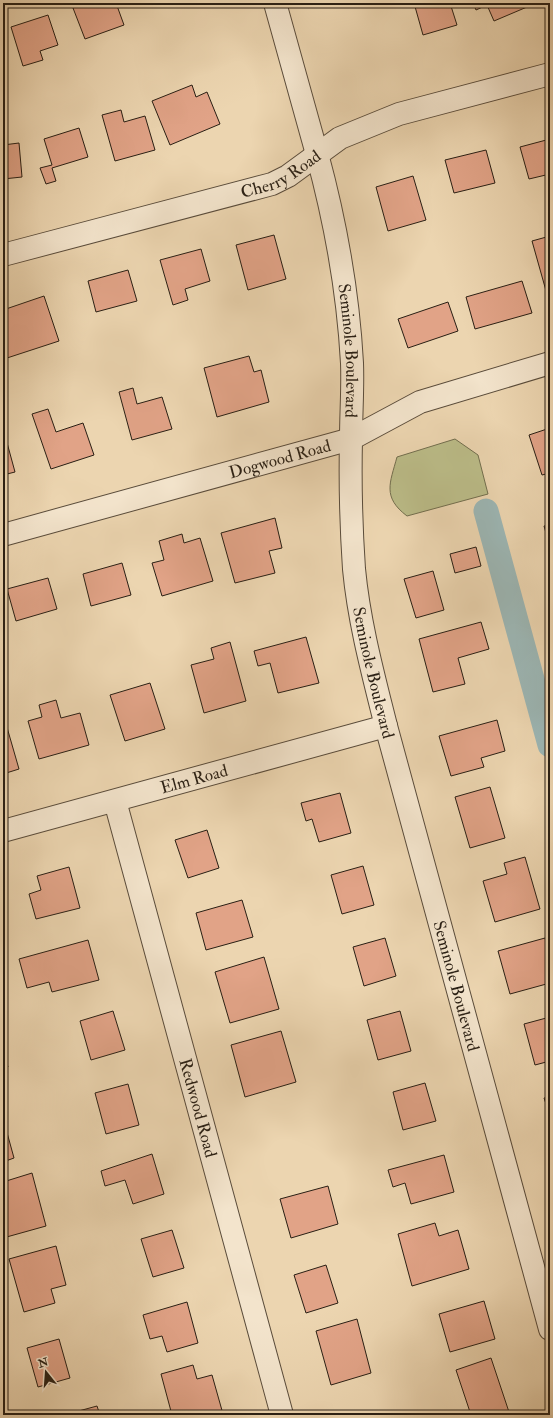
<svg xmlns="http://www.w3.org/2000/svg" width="553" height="1418" viewBox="0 0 553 1418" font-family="'IM FELL Double Pica',serif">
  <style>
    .green { fill: #bbbc88; stroke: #726e4e }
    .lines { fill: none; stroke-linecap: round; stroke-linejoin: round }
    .canal { stroke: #9cb6b4; stroke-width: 25 }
    .building { fill: #e1a387; stroke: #291f14 }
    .minor-casing { stroke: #5a4c3b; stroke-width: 24 }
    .tertiary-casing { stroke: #5a4c3b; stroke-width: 24 }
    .minor { stroke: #f3e4cc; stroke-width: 22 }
    .tertiary { stroke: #f3e4cc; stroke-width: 22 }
    .labels { text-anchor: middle; stroke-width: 3; stroke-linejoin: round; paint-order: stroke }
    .street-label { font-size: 17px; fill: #291f14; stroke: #f3e4cc }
  </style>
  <rect width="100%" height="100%" fill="#ecd5b0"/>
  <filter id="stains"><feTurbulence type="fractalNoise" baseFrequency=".005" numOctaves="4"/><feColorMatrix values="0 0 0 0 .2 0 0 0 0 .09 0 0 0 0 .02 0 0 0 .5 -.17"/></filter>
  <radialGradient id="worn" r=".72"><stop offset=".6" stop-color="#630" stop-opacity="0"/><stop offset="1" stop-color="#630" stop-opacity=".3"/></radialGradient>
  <!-- green -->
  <path class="green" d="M455 439 478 455 488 494 407 516C382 497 390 483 397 457Z"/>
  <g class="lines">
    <!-- canal -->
    <path class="canal" d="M486 511 550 745"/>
  </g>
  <!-- building -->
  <path class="building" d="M86 3H116L124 25 85 39 73 8Z
    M414 3H450L457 25 423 35Z
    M473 3H525L527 7 494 21 487 5 476 10Z
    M48 15 58 45 40 51 43 60 23 66 11 27Z
    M192 85 196 97 207 92 220 124 170 145 152 101Z
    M121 110 124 122 145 116 155 150 115 161 102 115Z
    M79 128 88 157 52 168 56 181 46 184 40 168 52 165 44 139Z
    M550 139V174L529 179 520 147Z
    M19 143 22 177 3 179V145Z
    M486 150 495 183 454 193 445 160Z
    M413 176 426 220 388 231 376 187Z
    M274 235 286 279 248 290 236 245Z
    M550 236V305L532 241Z
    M201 249 210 281 185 289 188 300 173 305 160 260Z
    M128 270 137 301 96 312 88 281Z
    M522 281 532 313 475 329 466 297Z
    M44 296 59 341 7 358 3 346V310Z
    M448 302 458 331 408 348 398 319Z
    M249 356 254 372 261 370 269 402 217 417 204 368Z
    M133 388 137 404 162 397 172 429 132 440 119 392Z
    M48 409 56 432 83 423 94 455 51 469 32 414Z
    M550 428V473L542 475 529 435Z
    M6 439 15 472 3 475V440Z
    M275 518 282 548 269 551 275 573 235 583 221 533Z
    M550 525V547L544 526Z
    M182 534 184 543 200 538 213 581 162 596 152 563 164 560 159 541Z
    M476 547 481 566 455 573 450 554Z
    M122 563 131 595 91 606 83 574Z
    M433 571 444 610 416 618 404 579Z
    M48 578 57 609 16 621 7 589Z
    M481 622 489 649 458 658 465 684 433 692 419 639Z
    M306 637 319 683 278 693 270 663 258 666 254 651Z
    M230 642 246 701 204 713 191 665 214 659 211 648Z
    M150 683 165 729 125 741 110 695Z
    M56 700 61 718 80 713 89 745 39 759 28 721 42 717 39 705Z
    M4 717 19 769 3 774V718Z
    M497 720 505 751 481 758 484 767 451 776 439 736Z
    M490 787 505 838 470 848 455 797Z
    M340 793 351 833 319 842 312 819 306 821 301 803Z
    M207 830 219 868 188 878 175 840Z
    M525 857 540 909 495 922 483 881 507 874 504 863Z
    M363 866 374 905 342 914 331 875Z
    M69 867 80 908 36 919 29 894 41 890 37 876Z
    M242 900 253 937 206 950 196 913Z
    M385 938 396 976 364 986 353 947Z
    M545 938 550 958V983L510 994 498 951Z
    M88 940 99 980 52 992 49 982 27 988 19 959Z
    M264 957 279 1009 230 1023 215 972Z
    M113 1011 125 1050 91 1060 80 1021Z
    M400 1011 411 1051 378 1060 367 1020Z
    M550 1017V1061L535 1065 524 1024Z
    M281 1031 296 1082 245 1097 231 1045Z
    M3 1051 8 1067 3 1069Z
    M425 1083 436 1121 403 1130 393 1092Z
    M128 1084 139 1125 106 1134 95 1093Z
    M550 1097V1116L544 1098Z
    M3 1118 14 1158 3 1162Z
    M152 1154 164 1194 133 1204 125 1180 105 1186 101 1171Z
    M444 1155 454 1192 411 1204 405 1183 393 1187 388 1170Z
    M32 1173 46 1226 3 1238V1182Z
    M328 1186 338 1224 291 1238 280 1199Z
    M435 1223 439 1236 458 1230 469 1269 412 1286 398 1234Z
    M172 1230 184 1268 153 1277 141 1239Z
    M56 1246 66 1285 51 1289 55 1303 24 1312 9 1259Z
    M326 1265 338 1303 306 1313 294 1275Z
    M484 1301 495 1339 450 1352 439 1314Z
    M187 1302 198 1343 167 1352 162 1336 150 1339 143 1315Z
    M357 1319 371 1373 331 1385 316 1331Z
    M59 1339 70 1378 38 1387 27 1348Z
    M491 1358 510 1415H471L456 1370Z
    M193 1365 197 1379 212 1375 223 1414 172 1415 161 1374Z
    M97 1406 100 1415H64Z"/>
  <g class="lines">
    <defs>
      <g id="minor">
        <path id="s1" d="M317 154C336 224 348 290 352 363 353 388 351 413 351 439 350 482 351 525 354 569 359 622 373 674 386 726L550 1329"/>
        <path id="s2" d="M3 535 351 439 420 402 550 363"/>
        <path id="s3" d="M115 801 282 1415"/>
        <path id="s4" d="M3 831 386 726"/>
      </g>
      <g id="tertiary">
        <path d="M275 3 317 154"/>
        <path id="s5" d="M3 255 272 184 288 176 340 138 399 114 550 74"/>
      </g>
    </defs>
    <!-- minor casing -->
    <use href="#minor" class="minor-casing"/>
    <!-- tertiary casing -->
    <use href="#tertiary" class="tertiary-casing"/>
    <!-- minor -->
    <use href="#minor" class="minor"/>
    <!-- tertiary -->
    <use href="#tertiary" class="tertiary"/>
  </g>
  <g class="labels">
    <!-- street labels -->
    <g class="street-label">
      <text dy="6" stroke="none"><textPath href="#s5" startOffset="290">Cherry Road</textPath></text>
      <text dy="6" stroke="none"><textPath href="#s1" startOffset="200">Seminole Boulevard</textPath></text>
      <text dy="6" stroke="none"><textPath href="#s2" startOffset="287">Dogwood Road</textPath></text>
      <text dy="6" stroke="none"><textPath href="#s1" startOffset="524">Seminole Boulevard</textPath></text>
      <text dy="6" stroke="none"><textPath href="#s4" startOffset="198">Elm Road</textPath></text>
      <text dy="6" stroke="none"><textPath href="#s1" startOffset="848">Seminole Boulevard</textPath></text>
      <text dy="6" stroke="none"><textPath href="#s3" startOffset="318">Redwood Road</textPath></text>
    </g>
  </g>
  <!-- margin -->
  <rect width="553" height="1418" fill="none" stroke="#ecd5b0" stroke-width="16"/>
  <rect x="4" y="4" width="545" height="1410" fill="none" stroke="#291f14" stroke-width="2"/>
  <rect x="8" y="8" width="537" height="1402" fill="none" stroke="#291f14"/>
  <!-- north arrow -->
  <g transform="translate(46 1372) rotate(343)" stroke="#f3e4cc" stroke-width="3" paint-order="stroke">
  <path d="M0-3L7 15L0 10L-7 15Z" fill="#291f14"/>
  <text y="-6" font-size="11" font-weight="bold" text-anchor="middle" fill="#291f14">N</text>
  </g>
  <rect width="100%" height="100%" filter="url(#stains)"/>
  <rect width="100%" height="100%" fill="url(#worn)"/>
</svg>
